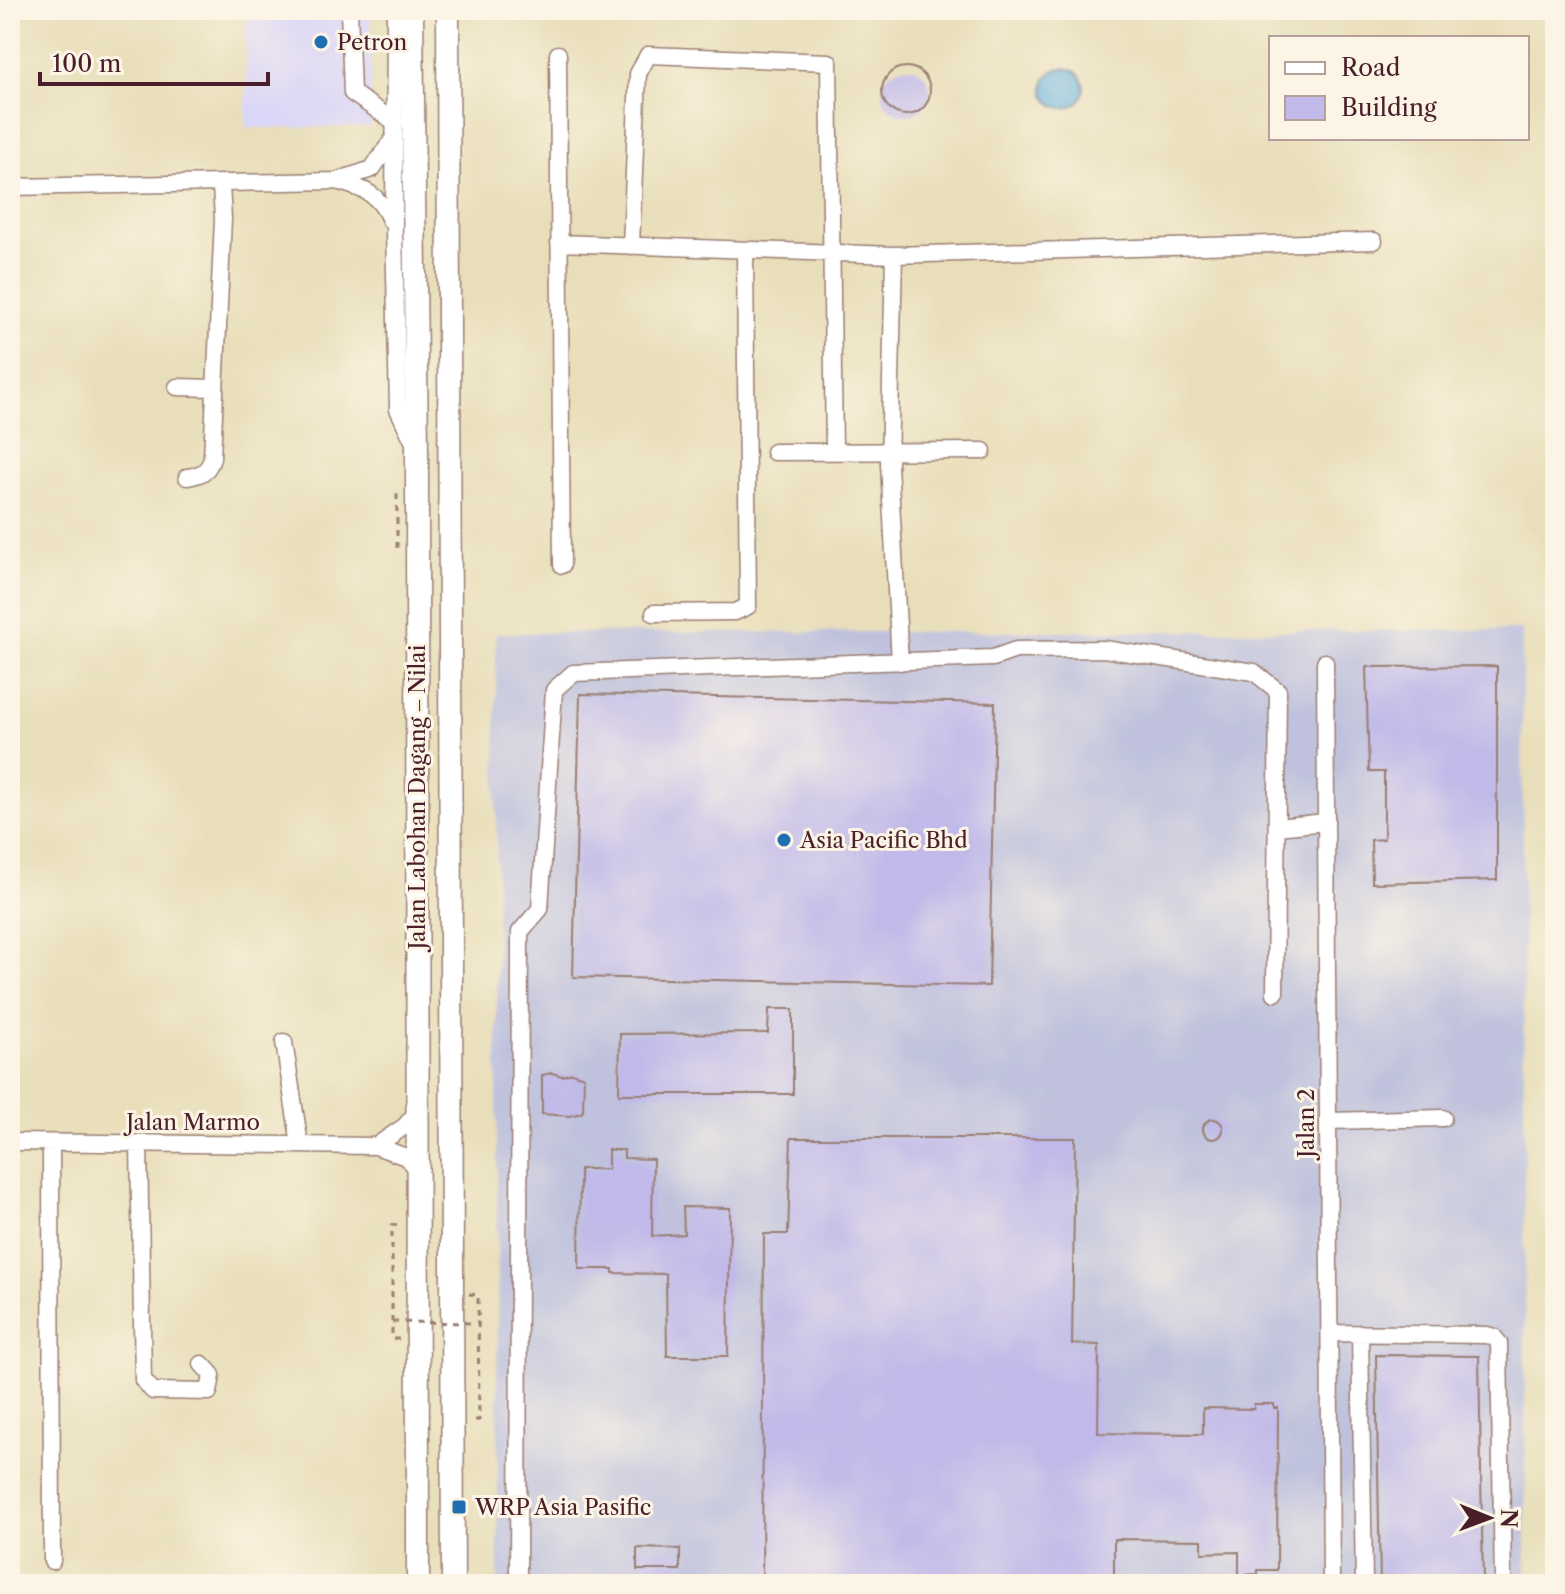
<svg xmlns="http://www.w3.org/2000/svg" width="1565" height="1594" viewBox="0 0 1565 1594" font-family="'Libre Caslon Text',serif">
  <style>
    .built { fill: #dad6f7 }
    .industrial { fill: #c0c2dd }
    .water { fill: #63aedc; stroke: #566684; stroke-width: 2 }
    .building { fill: #c0b9e9 }
    .lines { fill: none; stroke-linecap: round; stroke-linejoin: round }
    .minor-casing { stroke: #997e72; stroke-width: 19 }
    .major-casing { stroke: #997e72; stroke-width: 25 }
    .path { stroke: #997e72; stroke-width: 3; stroke-dasharray: 6 6; stroke-linecap: butt }
    .minor { stroke: #fff; stroke-width: 16 }
    .major { stroke: #fff; stroke-width: 22 }
    .path-bridge { stroke: #997e72; stroke-width: 3; stroke-dasharray: 6 6; stroke-linecap: butt }
    .poi-dot { fill: #1f6fb2; stroke: #fcf5e5; stroke-width: 3 }
    .labels { text-anchor: middle; stroke-width: 6; stroke-linejoin: round; paint-order: stroke }
    .poi-label { font-size: 22px; fill: #4a1f2b; stroke: #fcf5e5; text-anchor: start }
    .street-label { font-size: 22px; fill: #4a1f2b; stroke: #fcf5e5 }
  </style>
  <rect width="100%" height="100%" fill="#fcf5e5"/>
  <filter id="ink" filterUnits="userSpaceOnUse"><feTurbulence type="fractalNoise" baseFrequency=".0125" numOctaves="2"/><feDisplacementMap in="SourceGraphic" scale="16" xChannelSelector="R" yChannelSelector="G"/><feConvolveMatrix kernelMatrix="1 2 1 2 8 2 1 2 1" color-interpolation-filters="sRGB"/></filter>
  <filter id="wash" filterUnits="userSpaceOnUse"><feTurbulence type="fractalNoise" baseFrequency=".006" numOctaves="4" result="noise"/><feDisplacementMap in="SourceGraphic" scale="32" xChannelSelector="R" yChannelSelector="G"/><feGaussianBlur stdDeviation="1.8" result="paint"/><feColorMatrix in="noise" values="0 0 0 0 0 0 0 0 0 0 0 0 0 0 0 0 0 1.4 0 .05"/><feComposite in="paint" operator="in"/></filter>
  <g filter="url(#wash)">
    <rect width="100%" height="100%" fill="#e8deb9"/>
    <!-- built -->
    <path class="built" d="M246 10H371V127L246 128Z"/>
    <!-- industrial -->
    <path class="industrial" d="M1522 630 1526 1584H498L496 633Z"/>
    <!-- water -->
    <path class="water" d="M1044 88a20 20 0 1 1 40 0a20 20 0 1 1-40 0Z"/>
    <g id="blocks">
      <!-- building -->
      <path class="building" d="M882 91a24 24 0 1 1 48 0a24 24 0 1 1-48 0Z
        M1497 666V880L1372 883 1371 840 1384 839V772H1369L1366 667Z
        M580 694 995 703 989 986 573 977Z
        M769 1009H793V1094H619L620 1034 768 1033Z
        M552 1073 562 1076 572 1073 584 1077 583 1111 581 1113 570 1116 542 1114V1075Z
        M1203 1129a10 10 0 1 1 20 0a10 10 0 1 1-20 0Z
        M791 1138H1075L1072 1344 1099 1345 1098 1433 1203 1434V1408L1254 1409V1404H1274V1408H1278L1277 1570H1258V1574L1239 1575V1552L1202 1553V1540L1114 1539V1584H762L764 1234H788Z
        M608 1150H624V1158L653 1159 652 1236 684 1234 683 1207 730 1208 728 1356H667L666 1274 613 1273V1269H579L580 1169H608Z
        M1376 1355 1479 1356 1483 1584H1380Z
        M637 1548 680 1549V1570H637Z"/>
    </g>
  </g>
  <g filter="url(#ink)">
    <use href="#blocks" fill-opacity="0" stroke="#997e72" stroke-width="2"/>
    <g class="lines">
      <defs>
        <path id="minor" d="M349 10 352 93 395 122
          M395 10 394 229 398 409 415 445
          M558 54 562 565
          M10 187 336 181
          M390 220C378 192 364 189 336 181L372 169 394 138
          M559 243 894 255 1374 241
          M631 246 638 74 648 55 829 62 834 451
          M894 255 889 464 900 662
          M177 387 214 388
          M774 452 983 451
          M187 477C201 475 208 472 212 458L223 219 221 185
          M654 613 735 612 748 606 745 250
          M1325 662 1331 1584
          M1277 827 1326 822
          M284 1042 300 1145
          M1328 1121 1443 1118
          M10 1142 376 1146 406 1157 418 1171
          M51 1143 52 1561
          M139 1144 143 1380 153 1391 209 1392 212 1375 202 1364
          M376 1146 405 1126 417 1112
          M1330 1333 1487 1335 1494 1337 1499 1343 1503 1584
          M1360 1333 1364 1584
          M518 1584 520 932 540 909 554 690 573 673 993 658 1016 650 1104 649 1254 672 1278 691 1275 993"/>
        <path id="major" d="M412 10 417 450 418 1584
          M448 10 453 1584"/>
      </defs>
      <!-- minor casing -->
      <use href="#minor" class="minor-casing"/>
      <!-- major casing -->
      <use href="#major" class="major-casing"/>
      <!-- path -->
      <path class="path" d="M397 548V488
        M469 1294 478 1295 479 1420H472
        M399 1339H392V1225L400 1226"/>
      <!-- minor -->
      <use href="#minor" class="minor"/>
      <!-- major -->
      <use href="#major" class="major"/>
      <!-- path-bridge -->
      <path class="path-bridge" d="M392 1322 479 1323"/>
    </g>
  </g>
  <!-- markers -->
  <g class="poi-dot">
    <circle cx="321" cy="42" r="8"/>
    <circle cx="784" cy="840" r="8"/>
    <rect x="451" y="1499" width="16" height="16" rx="4"/>
  </g>
  <g class="labels">
    <!-- poi labels -->
    <g class="poi-label">
      <text x="337" y="50">Petron</text>
      <text x="800" y="848">Asia Pacific Bhd</text>
      <text x="475" y="1515">WRP Asia Pasific</text>
    </g>
    <!-- street labels -->
    <g class="street-label">
      <text transform="translate(417 797) rotate(-90)" y="8">Jalan Labohan Dagang ‒ Nilai</text>
      <text x="193" y="1130">Jalan Marmo</text>
      <text transform="translate(1306 1123) rotate(-90)" y="8">Jalan 2</text>
    </g>
  </g>
  <!-- margin -->
  <rect width="1565" height="1594" fill="none" stroke="#fcf5e5" stroke-width="40"/>
  <!-- legend -->
  <rect x="1269" y="36" width="260" height="104" fill="#fcf5e5" stroke="#b59f9b" stroke-width="2"/>
  <rect x="1285" y="62" width="40" height="12" fill="#ffffff" stroke="#b59f9b" stroke-width="2"/>
  <text x="1341" y="76" font-size="24" fill="#4a1f2b">Road</text>
  <rect x="1285" y="96" width="40" height="24" fill="#c0b9e9" stroke="#b59f9b" stroke-width="2"/>
  <text x="1341" y="116" font-size="24" fill="#4a1f2b">Building</text>
  <!-- north arrow -->
  <g transform="translate(1489 1518) rotate(91)" stroke="#fcf5e5" stroke-width="6" paint-order="stroke">
  <path d="M0-6L14 30L0 20L-14 30Z" fill="#4a1f2b"/>
  <text y="-12" font-size="22" font-weight="bold" text-anchor="middle" fill="#4a1f2b">N</text>
  </g>
  <!-- scale -->
  <path d="M40 72v12h228v-12" fill="none" stroke="#4a1f2b" stroke-width="4"/>
  <text x="52" y="72" font-size="24" fill="#4a1f2b" stroke="#fcf5e5" stroke-width="6" paint-order="stroke">100 m</text>
</svg>
